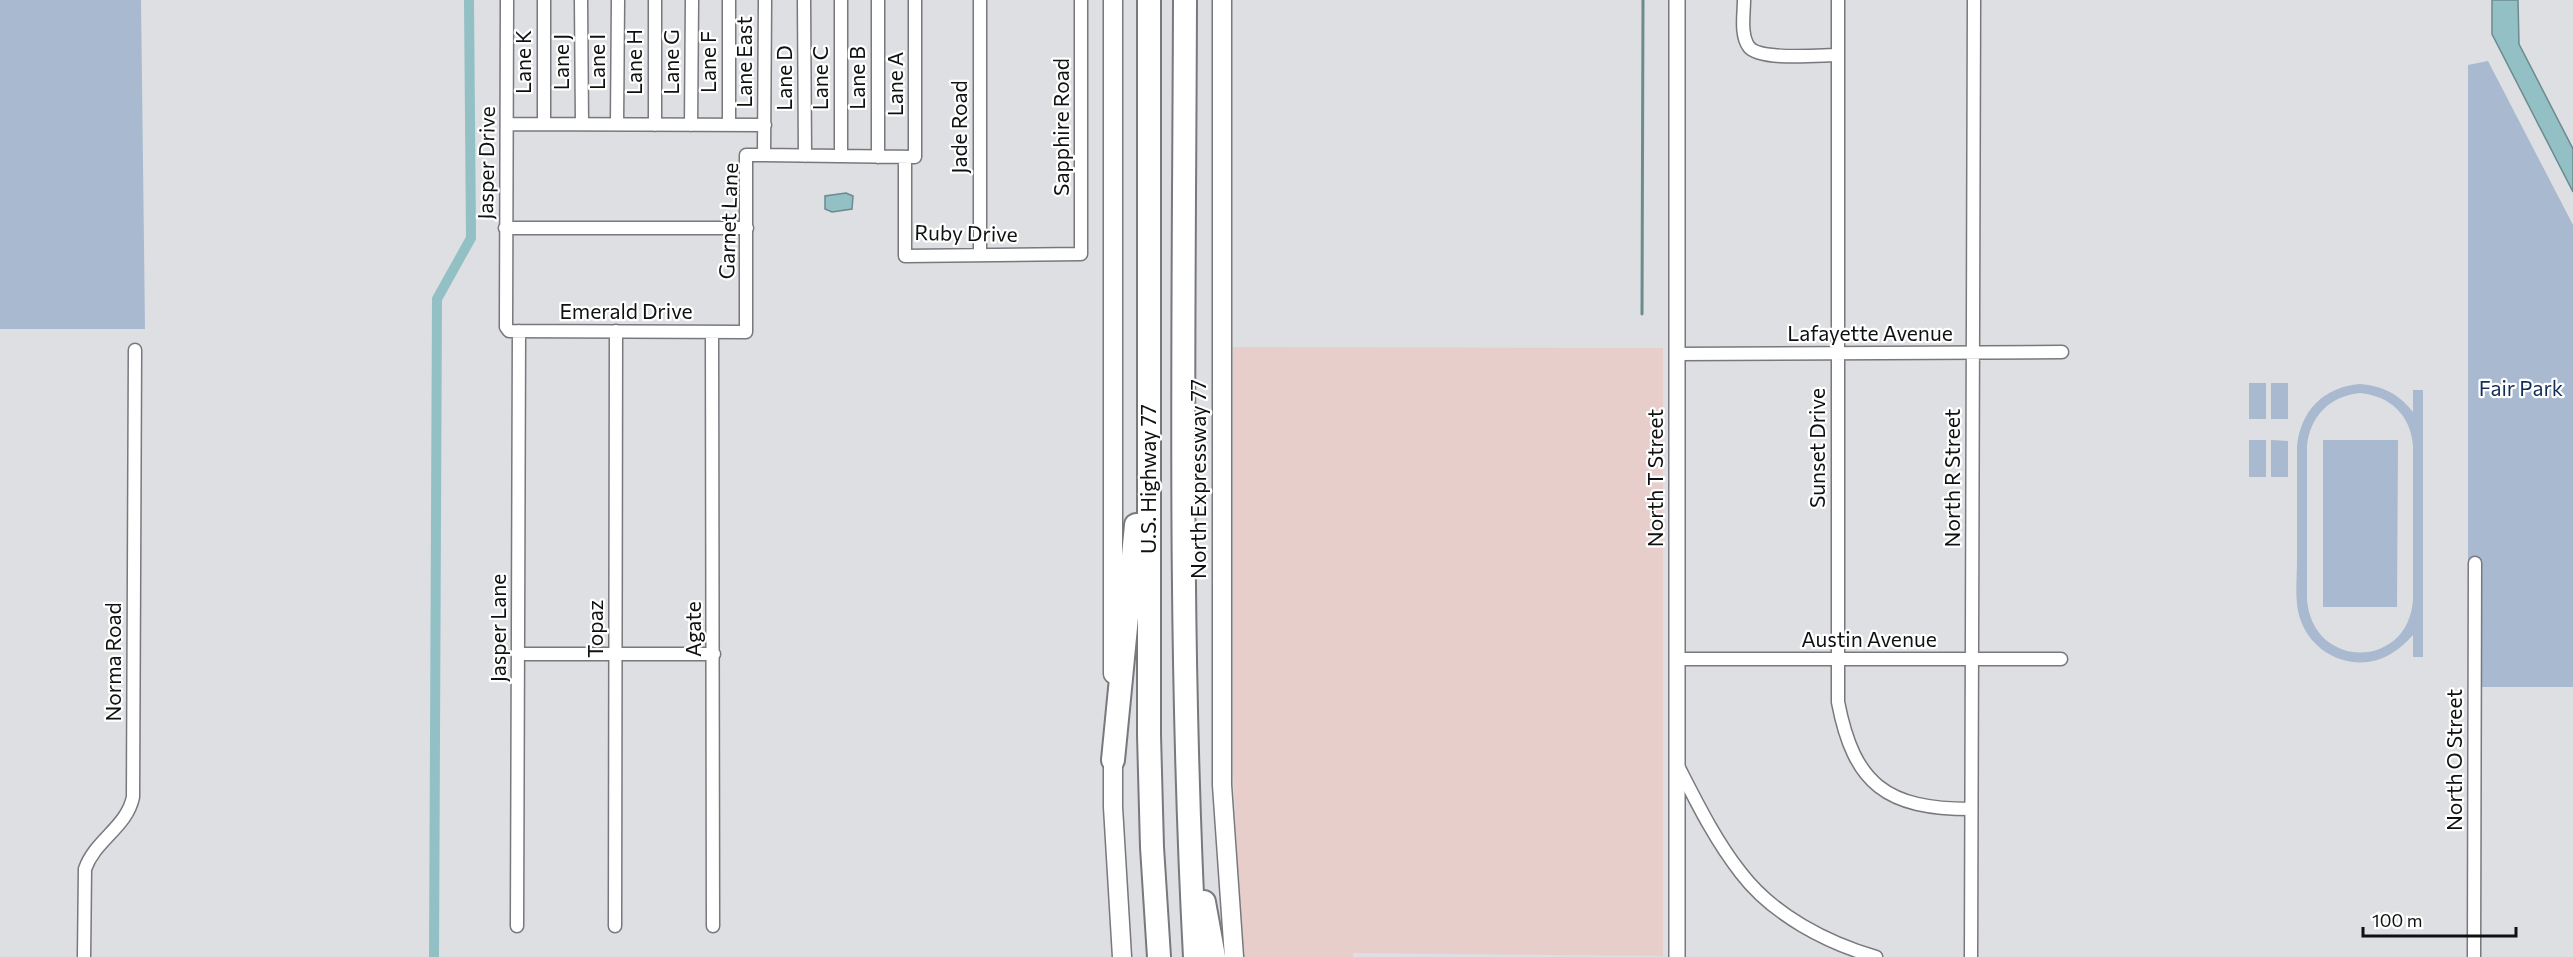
<svg xmlns="http://www.w3.org/2000/svg" width="2573" height="957" viewBox="0 0 2573 957" font-family="Commissioner,sans-serif">
  <style>
    .commercial { fill: #e8cecb }
    .green { fill: #a8b9d0; fill-rule: evenodd }
    .water { fill: #93c0c5; stroke: #6b8b8f; stroke-width: 1.5 }
    .lines { fill: none; stroke-linecap: round; stroke-linejoin: round }
    .stream { stroke: #6b8b8f; stroke-width: 3 }
    .canal { stroke: #93c0c5; stroke-width: 10 }
    .minor-casing { stroke: #77797c; stroke-width: 15 }
    .tertiary-casing { stroke: #77797c; stroke-width: 18 }
    .secondary-casing { stroke: #77797c; stroke-width: 21 }
    .motorway-casing { stroke: #77797c; stroke-width: 26 }
    .minor { stroke: #fff; stroke-width: 12 }
    .tertiary { stroke: #fff; stroke-width: 15 }
    .secondary { stroke: #fff; stroke-width: 18 }
    .motorway { stroke: #fff; stroke-width: 22 }
    .labels { text-anchor: middle; stroke-width: 4.5; stroke-linejoin: round; paint-order: stroke }
    .street-label { font-size: 21px; fill: #0f1010; stroke: #fff }
    .park-label { font-size: 21px; fill: #122e55; stroke: #fff }
  </style>
  <rect width="100%" height="100%" fill="#dddfe2"/>
  <!-- commercial -->
  <path class="commercial" d="M1233 347 1663 348V956L1353 953V957H1243L1233 775Z"/>
  <!-- green -->
  <path class="green" d="M0 0H141L145 329H0Z
    M2488 61 2573 225V687H2468V65Z
    M2249 383H2266V419H2249Z
    M2271 383H2288V419H2271Z
    M2360 384C2383 386 2399 394 2413 412V390H2423V657H2413V635C2397 653 2378 665 2353 662 2329 659 2309 643 2301 621 2294 603 2297 581 2297 562 2297 523 2297 485 2297 446 2301 410 2324 387 2360 384ZM2360 393C2391 396 2411 416 2413 446V600C2408 670 2313 670 2307 600V446C2310 416 2330 396 2360 393Z
    M2249 440H2266V477H2249Z
    M2271 440 2288 441V477H2271Z
    M2323 440H2398L2397 607H2323Z"/>
  <!-- water -->
  <path class="water" d="M2492 0H2518L2519 44 2573 149V192L2492 34Z
    M846 193 853 196 852 209 832 212 825 209V196Z"/>
  <g class="lines">
    <!-- stream -->
    <path class="stream" d="M1642 314 1643 0"/>
    <!-- canal -->
    <path class="canal" d="M434 957 437 299 471 238 469 0"/>
    <defs>
      <path id="minor" d="M507 0 506 327 509 331 746 332V155H764L765 0
        M581 0 582 124
        M804 0 805 156
        M841 0V156
        M1744 0C1744 14 1740 35 1749 47 1760 61 1820 55 1838 55
        M1838 0V702C1854 785 1887 809 1971 809
        M508 124 765 125
        M544 124V0
        M617 124 618 0
        M655 125V0
        M691 125 692 0
        M729 125V0
        M764 155 915 157V0
        M878 157V0
        M905 157V256L1081 254V0
        M505 228H747
        M980 254V0
        M712 332 713 926
        M1677 354 2062 352
        M518 654H714
        M1677 659H2061
        M1678 766C1697 803 1715 840 1741 873 1773 915 1827 943 1876 957
        M517 926 519 331
        M615 926 616 331
        M84 957 85 869C95 840 127 827 133 797L135 350
        M1971 957 1974 0
        M2474 957 2475 563"/>
      <path id="tertiary" d="M1677 957V0"/>
      <path id="secondary" d="M1113 0V674
        M1222 0V785L1234 957
        M1113 746V807L1122 957"/>
      <path id="motorway" d="M1149 0V735L1152 847 1159 957
        M1185 0C1184 319 1178 638 1195 957
        M1113 760 1136 525
        M1204 902 1214 957"/>
    </defs>
    <!-- minor casing -->
    <use href="#minor" class="minor-casing"/>
    <!-- tertiary casing -->
    <use href="#tertiary" class="tertiary-casing"/>
    <!-- secondary casing -->
    <use href="#secondary" class="secondary-casing"/>
    <!-- motorway casing -->
    <use href="#motorway" class="motorway-casing"/>
    <!-- minor -->
    <use href="#minor" class="minor"/>
    <!-- tertiary -->
    <use href="#tertiary" class="tertiary"/>
    <!-- secondary -->
    <use href="#secondary" class="secondary"/>
    <!-- motorway -->
    <use href="#motorway" class="motorway"/>
  </g>
  <g class="labels">
    <!-- street labels -->
    <g class="street-label">
      <text transform="translate(524 62) rotate(-90)" y="7">Lane K</text>
      <text transform="translate(562 62) rotate(-90)" y="7">Lane J</text>
      <text transform="translate(598 62) rotate(-90)" y="7">Lane I</text>
      <text transform="translate(635 62) rotate(-90)" y="7">Lane H</text>
      <text transform="translate(672 62) rotate(-90)" y="7">Lane G</text>
      <text transform="translate(709 62) rotate(-90)" y="7">Lane F</text>
      <text transform="translate(745 62) rotate(-90)" y="7">Lane East</text>
      <text transform="translate(785 78) rotate(-90)" y="7">Lane D</text>
      <text transform="translate(821 78) rotate(-90)" y="7">Lane C</text>
      <text transform="translate(858 78) rotate(-90)" y="7">Lane B</text>
      <text transform="translate(896 84) rotate(-90)" y="7">Lane A</text>
      <text transform="translate(960 127) rotate(-90)" y="7">Jade Road</text>
      <text transform="translate(1062 127) rotate(-90)" y="7">Sapphire Road</text>
      <text transform="translate(487 163) rotate(-89)" y="7">Jasper Drive</text>
      <text transform="translate(729 221) rotate(-88)" y="7">Garnet Lane</text>
      <text transform="translate(966 234) rotate(1)" y="7">Ruby Drive</text>
      <text x="626" y="319">Emerald Drive</text>
      <text x="1870" y="341">Lafayette Avenue</text>
      <text transform="translate(1818 448) rotate(-90)" y="7">Sunset Drive</text>
      <text transform="translate(1656 478) rotate(-90)" y="7">North T Street</text>
      <text transform="translate(1953 478) rotate(-90)" y="7">North R Street</text>
      <text transform="translate(1149 479) rotate(-90)" y="7">U.S. Highway 77</text>
      <text transform="translate(1199 479) rotate(-90)" y="7">North Expressway 77</text>
      <text transform="translate(499 628) rotate(-90)" y="7">Jasper Lane</text>
      <text transform="translate(596 629) rotate(-90)" y="7">Topaz</text>
      <text transform="translate(694 629) rotate(-90)" y="7">Agate</text>
      <text x="1869" y="647">Austin Avenue</text>
      <text transform="translate(114 662) rotate(-90)" y="7">Norma Road</text>
      <text transform="translate(2455 760) rotate(-90)" y="7">North O Street</text>
    </g>
    <!-- park labels -->
    <g class="park-label">
      <text x="2521" y="396">Fair Park</text>
    </g>
  </g>
  <!-- scale -->
  <path d="M2363 927v9h153v-9" fill="none" stroke="#0f1010" stroke-width="3"/>
  <text x="2372" y="927" font-size="18" fill="#0f1010" stroke="#ffffff" stroke-width="4.5" paint-order="stroke">100 m</text>
</svg>
